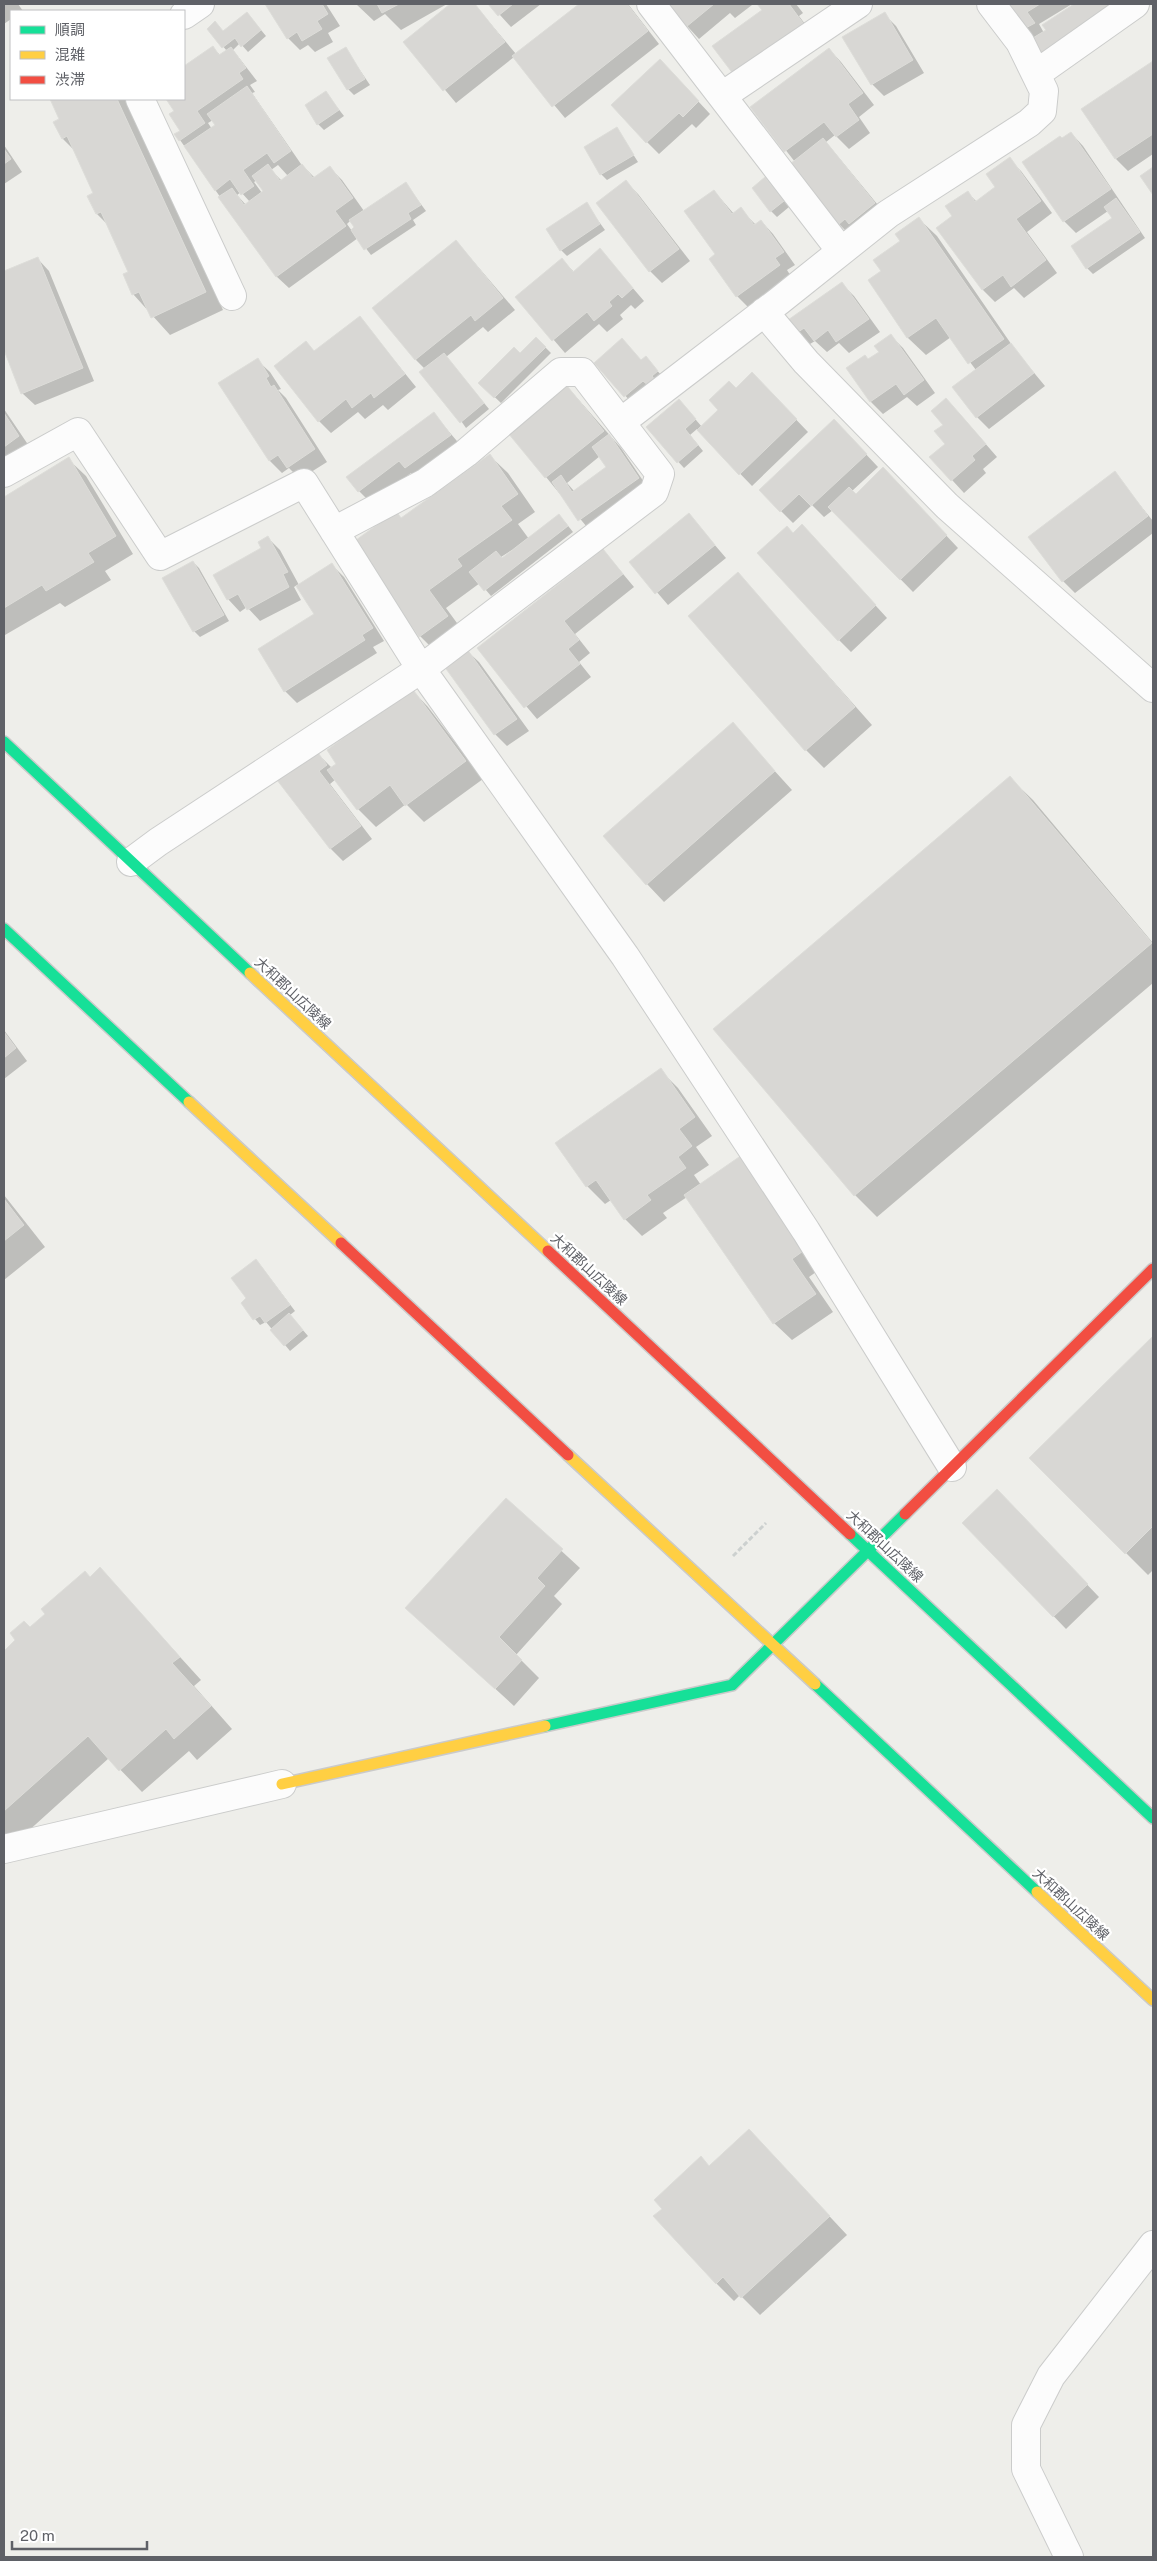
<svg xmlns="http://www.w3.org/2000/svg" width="1157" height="2561" viewBox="0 0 1157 2561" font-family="'Public Sans','Noto Sans JP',sans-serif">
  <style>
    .shadow { fill: #0003; fill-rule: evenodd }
    .building { fill: #d8d7d4; stroke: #ddddd9 }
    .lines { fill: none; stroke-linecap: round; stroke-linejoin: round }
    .street-casing { stroke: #cbcccb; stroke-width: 30 }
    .fast-casing { stroke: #cacaca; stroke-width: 14 }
    .slow-casing { stroke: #cacaca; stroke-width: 14 }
    .jam-casing { stroke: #cacaca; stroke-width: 14 }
    .path { stroke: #ccd0cf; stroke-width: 3; stroke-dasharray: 5 2.5; stroke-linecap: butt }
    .street { stroke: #fcfcfc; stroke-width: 28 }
    .fast { stroke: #16e098; stroke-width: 11 }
    .slow { stroke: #ffcf43; stroke-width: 11 }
    .jam { stroke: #f24e42; stroke-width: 11 }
    .labels { text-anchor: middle; stroke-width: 4.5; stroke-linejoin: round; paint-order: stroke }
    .street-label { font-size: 14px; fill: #5f6167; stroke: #fff }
  </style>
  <rect width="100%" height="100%" fill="#eeeeea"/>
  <!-- shadow -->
  <path class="shadow" d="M4 4H18L23 11H11V19L4 24Z
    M267 4H326L340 26 328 33 333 42 315 52 308 45 300 50 288 38Z
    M356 4H447L401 30 385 14 374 21Z
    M452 4H474L516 54 580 4H628L659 44 565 118 514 57 456 103 405 42Z
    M490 4H541L511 27Z
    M667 4H751L752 5 735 18 730 13 699 39Z
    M759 4H796L803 13 799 16 817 40 764 10Z
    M1005 4H1072L1039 24 1044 33 1048 31 1044 25 1076 4H1119L1052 68Z
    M247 13 266 36 248 52 240 43 233 50 257 81 250 85 255 92 252 93 301 164 315 178 330 168 342 180 364 211 406 184 426 211 413 220 416 225 371 255 358 238 289 288 276 276 180 140 181 131 176 111 168 99H184V67L213 48 220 55 227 51 208 29 224 32ZM213 120 217 125 212 129 208 123ZM278 165 288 176 282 181 271 170ZM257 180 264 191 262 193 254 182ZM241 192 250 202 246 205 237 195ZM351 220 356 228 352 231 347 224Z
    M884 14 896 26 924 73 884 96 872 84Z
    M345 48 370 85 354 95 348 89Z
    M829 49 841 62 874 105 859 117 870 133 849 149 835 135 826 142 887 216 851 236 839 224 795 162 752 107Z
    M1153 63V154L1128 171 1116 159Z
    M672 73 710 114 696 128 692 124 659 154 647 142Z
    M326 93 344 116 324 130 318 124Z
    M51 99H126L223 310 170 335 133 294 130 273 107 224 97 214 94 194 75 151 63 139 55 122 61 120Z
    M617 129 638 162 607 180 601 174Z
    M1071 133 1083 146 1145 238 1093 274 1087 268 1113 218 1108 211 1076 233 1064 221 1024 162Z
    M4 145 22 172 4 184Z
    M1009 159 1021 171 1052 213 1027 232 1057 273 1024 298 1014 288 995 302 983 290 937 228 954 216 967 192 977 202 997 187Z
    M626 182 638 194 690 261 662 283 650 271Z
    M771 185 789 207 777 217 771 211Z
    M714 191 734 214 740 209 756 225 761 221 773 234 795 265 787 270 792 278 749 308 737 296 716 254Z
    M586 204 605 230 567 256 561 250Z
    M919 219 937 236 1016 351 1045 386 989 429 977 417 976 370 951 337 926 355 908 338 869 281 883 271Z
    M456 241 515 310 488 332 483 327 446 357 489 409 466 428 425 369 416 360Z
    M600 250 644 301 635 309 631 305 620 315 623 319 607 332 599 324 565 353 517 297 562 260 574 272Z
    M37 258 49 271 94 381 35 405 22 393 4 347V272Z
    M842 284 854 296 880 332 849 353 839 343 827 352 815 341 810 344 798 332Z
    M360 318 416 387 388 410 383 405 365 419 358 412 331 433 319 421 306 343 315 352Z
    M891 336 903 348 935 393 917 406 907 397 883 414 871 402 848 369 869 361 881 352Z
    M536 338 551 353 501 403 480 383 520 355Z
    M257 360 270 372 281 389 278 390 286 398 327 462 300 479 289 468 282 473 269 460Z
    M641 361 651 364 663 377 631 402 596 363Z
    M563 382 621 448 650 491 591 532 510 433ZM600 456 608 468 574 491 567 483Z
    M764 386 808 432 752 486 697 429 690 435 703 451 684 468 647 428 685 407 702 427 736 390Z
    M4 409 31 449 4 463Z
    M958 412 997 457 983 469 986 473 964 493 931 457 947 444Z
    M434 414 462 447 418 480 411 473 371 503 359 491Z
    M846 433 878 467 852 491 856 496 895 481 958 548 913 592 833 510 824 517 812 505 793 523 760 490Z
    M490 456 508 473 535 512 518 524 529 539 565 522 573 532 491 596 480 583 446 608 465 634 437 653 420 636 396 513 402 519ZM512 550 513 551 503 560 501 557Z
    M68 459 86 476 133 554 105 571 111 580 65 607 60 603 5 635 4 498Z
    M1114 473 1153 521V533L1075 593 1063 581Z
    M689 515 726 558 668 605 631 562Z
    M793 534 814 538 887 618 851 652 839 640Z
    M268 538 280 550 299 585 332 565 344 577 384 641 373 647 377 653 297 703 285 691 316 615 297 585 294 587 301 600 260 621 247 607 240 612 228 599Z
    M603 550 634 587 575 634 590 653 579 662 591 677 537 719 478 649Z
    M193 562 199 568 229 621 200 637 194 631Z
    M738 574 872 725 824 768 806 750Z
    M466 650 479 662 529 731 507 746 495 734 446 666Z
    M411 689 428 707 483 779 424 822 406 804 376 827 358 809 336 779 330 784 372 839 343 861 331 849 279 780 316 752 332 768 338 764Z
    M732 724 792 790 664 902 647 884Z
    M1010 778 1033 800 1153 943V983L877 1217 855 1195Z
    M4 1030 27 1061 4 1079Z
    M660 1070 678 1088 712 1136 696 1147 709 1165 694 1175 701 1185 741 1157 823 1267 809 1277 833 1312 792 1340 774 1323 687 1197 663 1213 667 1218 642 1236 625 1219 611 1200 605 1204 587 1186 557 1144Z
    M4 1195 45 1247 4 1280Z
    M261 1266 295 1311 290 1315 308 1336 290 1351 266 1322 260 1325 242 1303 248 1299Z
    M1153 1338V1570L1148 1575 1031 1458Z
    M506 1500 580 1568 554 1596 562 1604 516 1655 539 1678 514 1706 407 1608Z
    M1009 1503 1099 1597 1066 1629 964 1523Z
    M100 1569 201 1680 194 1686 232 1729 197 1760 189 1751 142 1792 109 1758 4 1853V1652Z
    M749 2130 847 2235 760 2315 740 2295 734 2301 716 2283 710 2167Z"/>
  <!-- building -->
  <path class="building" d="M265 4H322L328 14 317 21 322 29 302 41 297 32 287 39Z
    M377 4H399L382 13Z
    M450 4H475L505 42 443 91 403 42Z
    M488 4H513L498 16Z
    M579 4H627L648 31 552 107 512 56Z
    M665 4H714L686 27Z
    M757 4H789L806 27 737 79 712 46 762 10Z
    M1003 4H1040L1027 12 1035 23 1020 31Z
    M1074 4H1116L1039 56 1028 41 1046 30 1042 25Z
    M247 12 261 30 241 47 235 38 222 48 207 29 215 21 223 31Z
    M885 12 913 60 871 85 842 37Z
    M213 46 219 55 231 47 246 68 239 73 243 79 197 111 205 123 179 141 174 134 180 131 169 114 174 111 166 99H184V66Z
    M346 47 365 79 347 90 327 58Z
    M829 48 863 93 848 104 859 120 836 137 824 122 784 152 750 107Z
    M660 59 699 101 683 117 679 113 646 143 611 105Z
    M1153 61V134L1115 159 1081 109Z
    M247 86 291 151 274 163 267 153 243 170 254 186 241 195 230 179 215 191 184 146 215 125 207 114Z
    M326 91 339 110 317 125 305 105Z
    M50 99H117L206 292 151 318 139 292 132 295 123 274 128 272 101 212 96 214 87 196 93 193 67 136 62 139 53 122 59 119Z
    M617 127 634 155 600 175 584 147Z
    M1071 132 1111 189 1063 222 1022 162 1060 136 1062 138Z
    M823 138 875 203 849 224 845 219 838 225 790 164Z
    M4 149 11 159 4 164Z
    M1010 157 1041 201 1016 219 1046 260 1011 287 1003 275 982 290 936 228 952 216 945 206 968 191 975 202 995 187 986 174Z
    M268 164 280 181 302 164 313 178 330 166 353 198 335 211 346 226 276 277 218 197 232 188 244 205 263 191 252 176Z
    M1153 167V195L1140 176Z
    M765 177 784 201 770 212 752 188Z
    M626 180 679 249 649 272 596 203Z
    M406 182 421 205 408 213 411 219 364 250 351 230 354 227 349 220Z
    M714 190 732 214 741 207 754 225 761 220 784 252 775 258 780 265 736 297 709 259 715 254 684 211Z
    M1116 198 1140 232 1086 269 1071 246 1112 218 1104 207Z
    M587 202 600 224 560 251 546 229Z
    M919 217 1004 339 968 364 936 318 907 338 868 280 881 271 873 260 900 241 895 234Z
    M456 240 503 298 475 321 471 315 415 360 372 308Z
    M600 248 633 288 622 298 618 294 609 302 612 306 594 321 587 312 552 341 515 297 562 258 573 272Z
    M38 257 83 368 21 394 4 350V271Z
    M842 282 869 319 836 342 828 330 814 341 804 328 797 333 788 320Z
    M360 316 405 374 374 398 371 393 352 408 346 399 318 422 274 366 306 341 314 351Z
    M891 334 924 380 904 395 896 384 870 402 846 368 865 355 868 359 879 352 874 346Z
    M536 337 546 347 494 398 478 383 514 347 520 353Z
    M622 338 641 360 646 356 658 371 652 376 655 380 649 386 643 381 624 397 594 363Z
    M1011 343 1034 373 976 418 952 387Z
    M444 353 484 403 460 423 419 372Z
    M258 358 269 376 266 378 271 387 274 385 315 449 287 468 278 455 269 461 218 383Z
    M752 372 797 419 739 475 697 430 718 410 709 400 729 381 736 388Z
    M563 381 604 431 545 478 508 433Z
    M946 398 986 444 972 456 975 460 951 481 929 457 945 444 934 431 943 425 931 411Z
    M679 399 696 419 685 429 698 445 677 463 646 427Z
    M434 412 451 435 405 468 399 461 358 492 346 477Z
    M4 413 19 436 4 447Z
    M834 419 867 454 811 506 799 494 780 512 759 490Z
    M609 434 639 478 578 521 552 482 561 475 572 492 606 467 592 447Z
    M490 454 518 494 501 506 512 520 457 559 462 566 429 590 448 616 419 637 352 543 396 511 401 518Z
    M69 457 116 536 88 553 94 562 46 591 42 585 4 608V497Z
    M883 467 947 535 900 580 828 507 849 487 856 494Z
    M1115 471 1148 516 1062 582 1028 537Z
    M689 513 715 545 655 594 629 562Z
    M559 514 568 526 484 591 469 572 496 551 502 558Z
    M802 524 876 605 838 641 757 553 787 526 793 533Z
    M268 536 288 572 283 574 289 587 247 610 238 594 227 600 213 575 261 548 258 542Z
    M603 549 623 574 564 621 579 640 568 649 580 664 524 708 477 648Z
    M193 561 224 615 193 632 162 578Z
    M332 563 373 628 362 635 365 640 284 692 258 649 314 614 296 586Z
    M738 572 855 707 805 751 688 616Z
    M467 649 517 719 494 735 444 666Z
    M411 687 466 761 405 806 390 785 357 810 327 770 336 764 327 750Z
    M733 722 775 771 646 885 603 836Z
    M316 750 327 765 319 771 361 826 330 849 277 780Z
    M1010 776 1152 943 854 1196 713 1029Z
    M4 1032 16 1048 4 1058Z
    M661 1068 695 1117 679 1129 692 1146 678 1157 686 1168 647 1195 651 1200 624 1220 596 1180 586 1187 555 1143Z
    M742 1155 806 1249 792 1259 816 1294 773 1324 684 1195Z
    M4 1199 24 1225 4 1241Z
    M256 1259 290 1305 265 1323 260 1316 253 1320 241 1303 246 1298 231 1278Z
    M289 1313 303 1330 284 1346 270 1330Z
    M1153 1336V1526L1125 1554 1029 1458Z
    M997 1489 1088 1584 1053 1617 962 1523Z
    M506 1498 563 1549 537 1578 545 1586 499 1637 522 1660 495 1689 405 1608Z
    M100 1567 180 1657 172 1663 211 1706 174 1739 166 1729 119 1771 88 1736 4 1811V1651L15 1640 10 1633 24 1621 30 1627 45 1614 41 1609 85 1571 90 1577Z
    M749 2129 830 2216 741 2298 723 2277 716 2284 653 2216 662 2209 654 2200 701 2156 709 2166Z"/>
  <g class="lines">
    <defs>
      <path id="street" d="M651 4 841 251
        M184 15 200 4
        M1036 74 1135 4
        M722 96 858 4
        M140 99 232 296
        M764 312 806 362 947 506 1153 688
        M621 422 779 301 888 214 1029 123 1042 111 1044 91 1020 42 991 4
        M4 473 78 432 160 556 304 483 421 669 625 956 806 1231 952 1467
        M131 862 158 842 421 669 654 492 660 474 582 372H561L466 453 425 483 334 531
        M4 1849 282 1784
        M1069 2557 1026 2469V2425L1051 2376 1153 2245"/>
      <path id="fast" d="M4 742 250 973
        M4 929 189 1102
        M850 1534 1153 1818
        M815 1684 1037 1892
        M545 1726 732 1685 905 1514"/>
      <path id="slow" d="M250 973 548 1251
        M189 1102 341 1243
        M568 1455 815 1684
        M282 1784 545 1726
        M1037 1892 1153 2000"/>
      <path id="jam" d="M341 1243 568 1455
        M548 1251 850 1534
        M905 1514 1153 1269"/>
    </defs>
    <!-- street casing -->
    <use href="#street" class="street-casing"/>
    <!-- fast casing -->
    <use href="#fast" class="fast-casing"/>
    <!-- slow casing -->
    <use href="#slow" class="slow-casing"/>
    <!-- jam casing -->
    <use href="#jam" class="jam-casing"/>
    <!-- path -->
    <path class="path" d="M733 1556 766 1523"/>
    <!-- street -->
    <use href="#street" class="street"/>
    <!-- fast -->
    <use href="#fast" class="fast"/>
    <!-- slow -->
    <use href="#slow" class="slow"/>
    <!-- jam -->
    <use href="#jam" class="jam"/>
  </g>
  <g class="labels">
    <!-- street labels -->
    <g class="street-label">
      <text transform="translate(293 993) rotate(43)" y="5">大和郡山広陵線</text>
      <text transform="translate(589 1269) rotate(43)" y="5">大和郡山広陵線</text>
      <text transform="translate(885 1546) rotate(43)" y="5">大和郡山広陵線</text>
      <text transform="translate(1071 1904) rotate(43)" y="5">大和郡山広陵線</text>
    </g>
  </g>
  <!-- border -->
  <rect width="1157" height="2561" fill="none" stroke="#5f6167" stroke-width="10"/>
  <!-- legend -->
  <rect x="10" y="10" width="175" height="90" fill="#ffffff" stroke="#bfc0c2"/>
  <rect x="20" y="26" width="25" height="8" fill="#16e098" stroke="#bfc0c2"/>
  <text x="55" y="35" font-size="15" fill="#5f6167">順調</text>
  <rect x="20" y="51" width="25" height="8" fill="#ffcf43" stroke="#bfc0c2"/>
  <text x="55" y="60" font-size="15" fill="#5f6167">混雑</text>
  <rect x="20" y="76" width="25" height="8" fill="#f24e42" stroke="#bfc0c2"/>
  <text x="55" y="85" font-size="15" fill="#5f6167">渋滞</text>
  <!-- scale -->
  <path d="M12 2541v8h135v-8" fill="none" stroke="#5f6167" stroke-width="2.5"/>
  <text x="20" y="2541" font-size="15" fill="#5f6167" stroke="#ffffff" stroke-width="4" paint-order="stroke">20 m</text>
</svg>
